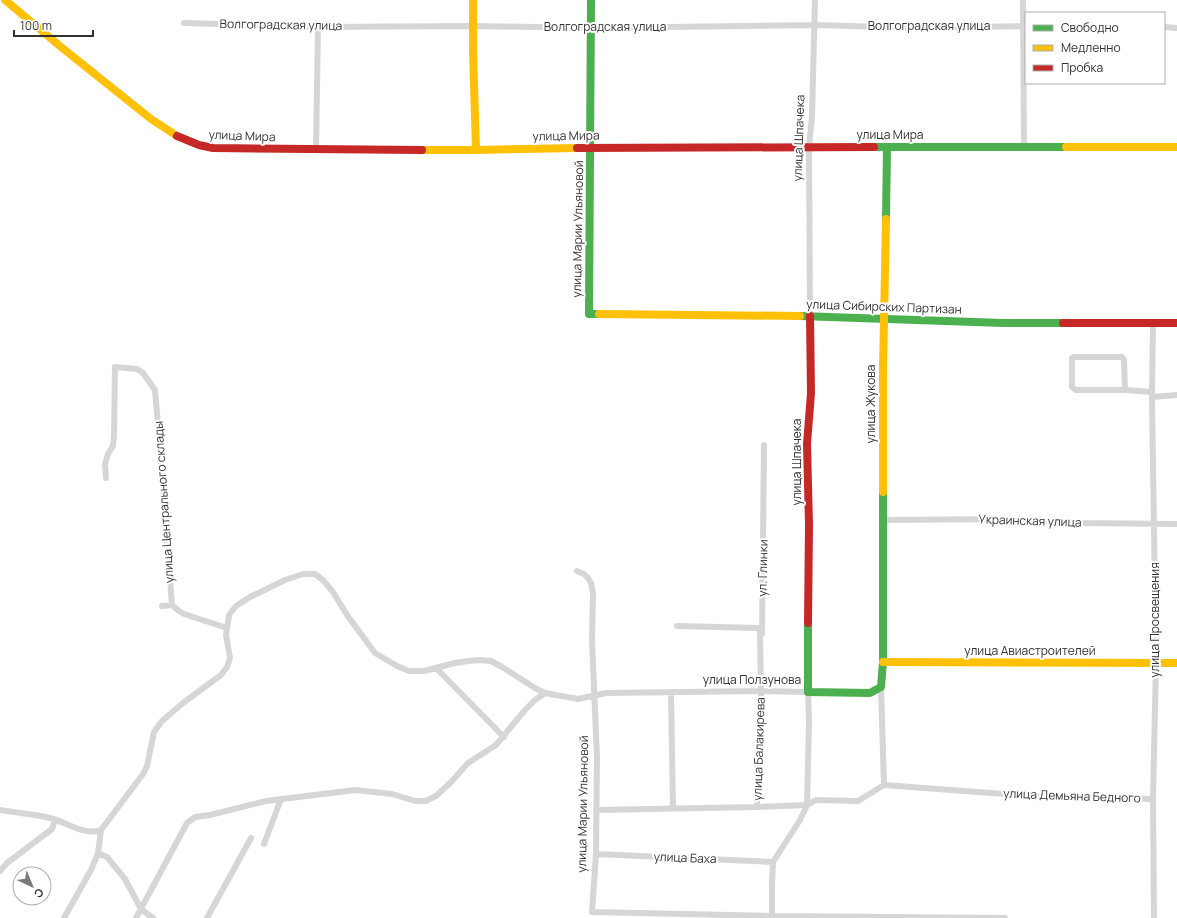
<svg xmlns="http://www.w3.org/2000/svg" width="1177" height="918" viewBox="0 0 1177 918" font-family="Manrope,sans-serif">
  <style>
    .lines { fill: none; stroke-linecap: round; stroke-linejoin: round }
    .street { stroke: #d6d6d6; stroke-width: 6 }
    .fast { stroke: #4caf50; stroke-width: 8 }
    .slow { stroke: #ffc107; stroke-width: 8 }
    .jam { stroke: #c62828; stroke-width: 8 }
    .labels { text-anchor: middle; stroke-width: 4; stroke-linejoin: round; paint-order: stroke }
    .street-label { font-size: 12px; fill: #323232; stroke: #fff }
  </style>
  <rect width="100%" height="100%" fill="#fff"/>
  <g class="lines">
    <!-- street -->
    <path class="street" d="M1023 0 1024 146
      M184 23 318 27 473 26 591 28 817 25 916 28 1026 26
      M1164 27 1177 28
      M316 149 318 27
      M810 316 809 147 812 116 815 0
      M1153 323 1152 397 1156 663 1153 799 1154 918
      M1125 390 1124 360 1122 357H1074L1072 358V387L1076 390H1125L1152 392
      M1152 397 1177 395
      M106 478 105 464 108 454 113 446 114 436 115 367 137 369 143 373 155 390 157 413 172 605 179 611 184 614 227 628
      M884 520 1004 519 1079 523 1177 524
      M577 571 584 574 588 578 591 583 593 593 592 640 597 757 596 854 592 912 772 916 1005 918
      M162 606 172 605
      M677 626 758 628 760 632 761 691V724L758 746 757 807
      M762 634 764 445
      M436 668 504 737
      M881 687 884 785
      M671 692 673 808
      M0 810C16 813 34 814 50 818 67 822 83 836 101 830
      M596 810 757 807 807 805 816 800 858 801 884 785 1031 796 1153 799
      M101 830 143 774 147 766 154 732 162 721 183 703 221 675 227 667 230 658 226 635 228 622 229 615 236 606 250 597 285 580 303 574H315L323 580 333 592 347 615 375 653 397 666 409 671H424L455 663 468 661 479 660 491 661 502 667 535 688 545 693 578 699 606 693 761 691 808 692 809 721 807 805 800 820 773 862 772 884V916
      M101 830 98 853 107 857 125 879 141 909 153 918
      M264 844 281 799
      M596 854 773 862
      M0 871 7 863 52 829 55 820
      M64 918 91 870 98 853
      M136 918 187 823 195 817 210 815 266 801 355 790 392 794 415 801H426L436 796 451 782 468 763 496 745 525 710 535 700 545 693
      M207 918 251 838"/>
    <!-- fast -->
    <path class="fast" d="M591 0 589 314H599
      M874 147H1066
      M886 219 887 147
      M800 316 1003 323H1063
      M808 623V692L870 693 881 687 883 662V492"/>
    <!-- slow -->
    <path class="slow" d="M5 0 61 47 151 119 177 136
      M473 0V51L476 150
      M1066 147H1177
      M422 150H476L577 148
      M599 314 800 316
      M883 492V371L886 219
      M883 662 1177 663"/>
    <!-- jam -->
    <path class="jam" d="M177 136 199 145 213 148 422 150
      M577 148 874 147
      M1063 323H1177
      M808 623 809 524 807 444 811 393 810 316"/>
  </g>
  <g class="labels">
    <!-- street labels -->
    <g class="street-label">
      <text transform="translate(281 25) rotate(1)" y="4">Волгоградская улица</text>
      <text x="929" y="30">Волгоградская улица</text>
      <text x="605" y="31">Волгоградская улица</text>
      <text x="890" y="139">улица Мира</text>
      <text transform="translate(242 136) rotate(2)" y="4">улица Мира</text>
      <text transform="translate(566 136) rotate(-1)" y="4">улица Мира</text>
      <text transform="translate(799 138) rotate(-88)" y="4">улица Шпачека</text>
      <text transform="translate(578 229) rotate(-89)" y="4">улица Марии Ульяновой</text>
      <text transform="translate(884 307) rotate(2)" y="4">улица Сибирских Партизан</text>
      <text transform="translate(871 404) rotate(-90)" y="4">улица Жукова</text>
      <text transform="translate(797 462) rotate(-90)" y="4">улица Шпачека</text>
      <text transform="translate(164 502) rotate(-94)" y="4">улица Центрального склады</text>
      <text transform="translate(1030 521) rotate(2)" y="4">Украинская улица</text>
      <text transform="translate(763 568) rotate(-89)" y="4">ул. Глинки</text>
      <text transform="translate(1155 620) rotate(-90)" y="4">улица Просвещения</text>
      <text x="1030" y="655">улица Авиастроителей</text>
      <text x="752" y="684">улица Ползунова</text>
      <text transform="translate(759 749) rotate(-88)" y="4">улица Балакирева</text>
      <text transform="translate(1072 796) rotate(2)" y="4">улица Демьяна Бедного</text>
      <text transform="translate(583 804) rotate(-89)" y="4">улица Марии Ульяновой</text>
      <text transform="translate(685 858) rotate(2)" y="4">улица Баха</text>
    </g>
  </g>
  <!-- legend -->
  <rect x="1025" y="12" width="140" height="72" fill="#ffffff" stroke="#adadad"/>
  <rect x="1033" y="25" width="20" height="6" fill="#4caf50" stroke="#adadad"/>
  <text x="1061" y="32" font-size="12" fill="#323232">Свободно</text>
  <rect x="1033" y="45" width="20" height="6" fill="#ffc107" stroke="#adadad"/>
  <text x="1061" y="52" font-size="12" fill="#323232">Медленно</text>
  <rect x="1033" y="65" width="20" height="6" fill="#c62828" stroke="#adadad"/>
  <text x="1061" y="72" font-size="12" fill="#323232">Пробка</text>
  <!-- north arrow -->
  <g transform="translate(32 886) rotate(136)"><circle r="19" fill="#ffffff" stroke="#adadad"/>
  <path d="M0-3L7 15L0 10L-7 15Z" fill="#7a7a7a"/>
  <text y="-6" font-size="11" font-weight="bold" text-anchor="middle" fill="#323232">С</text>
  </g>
  <!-- scale -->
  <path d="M14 30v6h79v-6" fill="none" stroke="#323232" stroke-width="2"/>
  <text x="20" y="30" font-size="12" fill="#323232" stroke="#ffffff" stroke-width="3" paint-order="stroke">100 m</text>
</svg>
